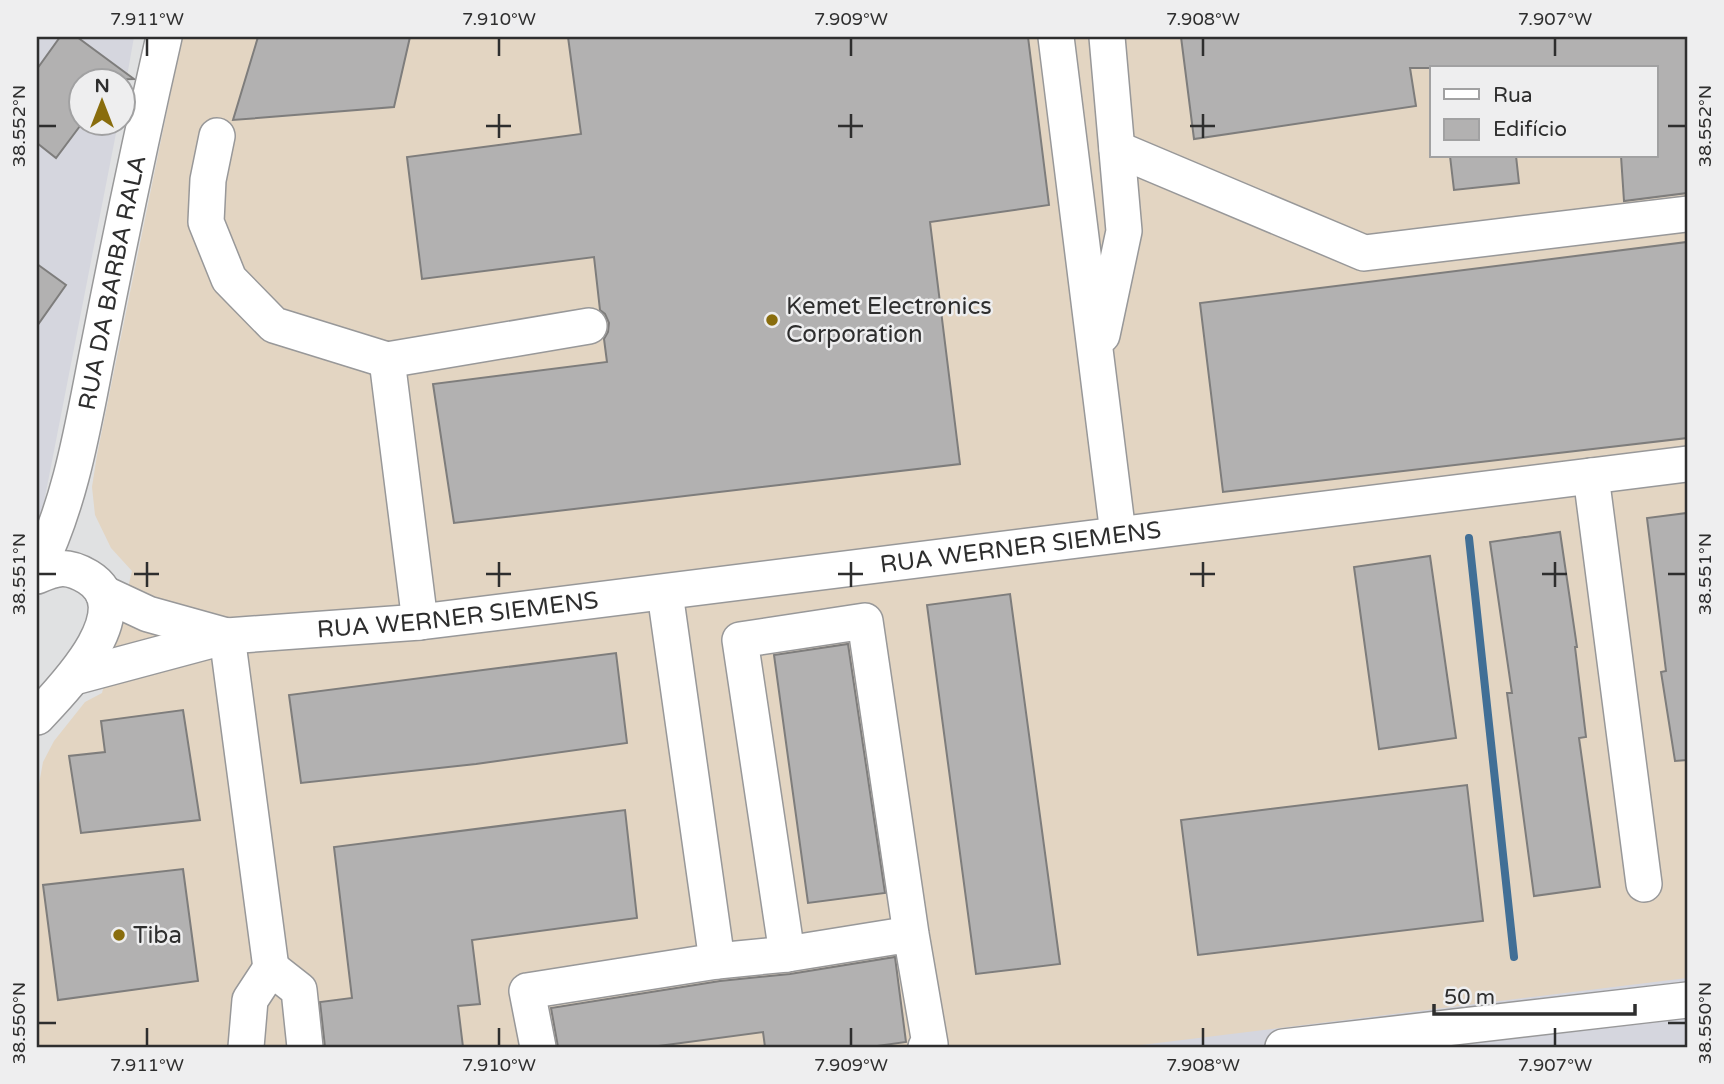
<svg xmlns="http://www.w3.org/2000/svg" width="1724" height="1084" viewBox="0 0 1724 1084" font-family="'Varela Round',sans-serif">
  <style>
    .built { fill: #d5d6de }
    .industrial { fill: #e3d5c2; fill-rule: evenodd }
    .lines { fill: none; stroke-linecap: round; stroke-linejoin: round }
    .stream { stroke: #416f96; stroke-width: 8 }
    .building { fill: #b2b1b1; stroke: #7e7d7c; stroke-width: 2 }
    .minor-casing { stroke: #989899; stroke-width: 38 }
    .minor { stroke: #fff; stroke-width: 35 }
    .ticks { fill: none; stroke: #2e2e2e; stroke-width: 2.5 }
    .poi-dot { fill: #896d0d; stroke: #eeeeef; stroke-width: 2.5 }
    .labels { text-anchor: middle; stroke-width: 5; stroke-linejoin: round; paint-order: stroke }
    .street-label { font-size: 24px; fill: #2e2e2e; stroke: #eeeeef }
    .poi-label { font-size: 24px; fill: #2e2e2e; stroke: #eeeeef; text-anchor: start }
    .neatline { fill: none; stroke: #2e2e2e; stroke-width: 2.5 }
    .ticks-label { font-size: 18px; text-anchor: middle; fill: #2e2e2e }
  </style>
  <rect width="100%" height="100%" fill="#e0e1e2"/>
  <!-- built -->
  <path class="built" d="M37 37H134L123 99 122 80H80V122L118 123 37 538Z
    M1687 971V1047H1034Z"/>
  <!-- industrial -->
  <path class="industrial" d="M182 37H1687V978L1125 1047H37V795L43 762 54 741 85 702 102 693 132 571 111 548 95 515 92 487 97 455ZM1432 68H1656V156H1432Z"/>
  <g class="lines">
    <!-- stream -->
    <path class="stream" d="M1469 538 1514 957"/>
  </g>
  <!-- building -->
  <path class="building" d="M60 37H77L134 79 80 80V126L56 158 37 143V69Z
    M258 37H410L394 107 233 120Z
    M568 37H1028L1049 205 930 222 960 464 454 523 433 384 607 362 604 339 608 332 609 323 605 314 600 310 594 257 422 279 407 157 581 134Z
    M1181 37H1687V193L1624 201 1621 156H1656V68H1410L1416 106 1194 139Z
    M1450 156H1516L1519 183 1454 190Z
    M1687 242V438L1223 492 1200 303Z
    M37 264 66 285 37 326Z
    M1687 513V760L1675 761 1661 672 1666 671 1647 518Z
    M1560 532 1577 647H1575L1586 737 1579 738 1600 887 1534 896 1507 693H1512L1490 542Z
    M1430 556 1456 738 1379 749 1354 567Z
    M1010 594 1060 964 976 974 927 605Z
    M848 644 885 893 808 903 774 655Z
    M616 653 627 743 476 764 301 783 289 695Z
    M183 710 200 820 81 833 69 756 105 752 101 721Z
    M1467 785 1483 921 1198 955 1181 820Z
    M625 810 637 918 472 940 480 1004 458 1006 463 1047H325L320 1002 352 998 334 847Z
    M183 869 198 981 58 1000 43 885Z
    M895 957 906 1042 870 1047H765L763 1032 651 1047H558L551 1008 720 981 790 974Z"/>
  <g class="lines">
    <defs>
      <g id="minor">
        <path d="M1056 37 1118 534"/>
        <path d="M217 136 208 180 206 222 229 279 274 325 387 360"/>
        <path d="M1117 149 1364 253 1687 214"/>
        <path d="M1102 335 1124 231 1107 37"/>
        <path d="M1591 476 1644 884"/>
        <path id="s1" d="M37 570C73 498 84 418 100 340 120 238 141 138 164 37"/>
        <path d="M37 576C58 567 67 565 88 577 142 610 62 690 37 717"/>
        <path d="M103 593 148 614 227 636"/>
        <path d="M420 622 387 360 589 326"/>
        <path d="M227 636 271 968"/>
        <path id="s2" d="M74 677 227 636 420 622 1687 464"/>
        <path d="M911 934 787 954 740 640 865 621 911 934 930 1044 926 1047"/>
        <path d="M717 961 787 954"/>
        <path d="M271 968 299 990 305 1047"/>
        <path d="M246 1047 250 1000 271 968"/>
        <path d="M538 1047 527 991 717 961 665 593"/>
        <path d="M1283 1047 1687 1000"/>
      </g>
    </defs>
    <!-- minor casing -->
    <use href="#minor" class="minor-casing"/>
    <!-- minor -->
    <use href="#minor" class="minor"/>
  </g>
  <!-- ticks -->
  <path class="ticks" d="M147 38V56M499 38V56M851 38V56M1203 38V56M1555 38V56M499 114V138M851 114V138M1203 114V138M38 126H56M486 126H511M838 126H863M1190 126H1215M1668 126H1686M147 562V587M499 562V587M851 562V587M1203 562V587M1555 562V587M38 574H56M134 574H159M486 574H511M838 574H863M1190 574H1215M1542 574H1567M1668 574H1686M38 1023H56M1668 1023H1686M147 1028V1046M499 1028V1046M851 1028V1046M1203 1028V1046M1555 1028V1046"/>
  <!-- markers -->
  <g class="poi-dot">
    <circle cx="772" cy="320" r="7"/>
    <circle cx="119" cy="935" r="7"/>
  </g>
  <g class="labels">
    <!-- street labels -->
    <g class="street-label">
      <text dy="8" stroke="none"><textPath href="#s1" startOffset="298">RUA DA BARBA RALA</textPath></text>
      <text dy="8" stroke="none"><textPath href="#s2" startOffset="957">RUA WERNER SIEMENS</textPath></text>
      <text dy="8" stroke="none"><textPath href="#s2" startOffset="390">RUA WERNER SIEMENS</textPath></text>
    </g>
    <!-- poi labels -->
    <g class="poi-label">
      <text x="786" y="314">Kemet Electronics<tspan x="786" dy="28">Corporation</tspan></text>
      <text x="133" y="943">Tiba</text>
    </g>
  </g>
  <!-- border -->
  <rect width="1724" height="1084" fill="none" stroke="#eeeeef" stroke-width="77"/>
  <!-- legend -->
  <rect x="1430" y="66" width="228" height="91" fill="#eeeeef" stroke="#a1a1a2" stroke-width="2"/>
  <rect x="1444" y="89" width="35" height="10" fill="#ffffff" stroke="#a1a1a2" stroke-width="2"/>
  <text x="1493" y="102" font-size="21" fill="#2e2e2e">Rua</text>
  <rect x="1444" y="119" width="35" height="21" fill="#b2b1b1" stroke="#a1a1a2" stroke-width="2"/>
  <text x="1493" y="136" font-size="21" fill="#2e2e2e">Edifício</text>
  <!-- north arrow -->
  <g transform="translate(102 102)"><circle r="33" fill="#eeeeef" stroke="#a1a1a2" stroke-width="2"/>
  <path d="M0-5L12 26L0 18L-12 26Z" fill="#896d0d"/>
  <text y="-10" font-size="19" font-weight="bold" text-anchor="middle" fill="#2e2e2e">N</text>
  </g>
  <!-- scale -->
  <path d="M1434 1004v10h201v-10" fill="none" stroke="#2e2e2e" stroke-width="3.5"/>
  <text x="1444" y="1004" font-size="21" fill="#2e2e2e" stroke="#eeeeef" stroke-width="5" paint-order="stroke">50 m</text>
  <rect x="38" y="38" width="1648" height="1008" class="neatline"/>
  <g class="ticks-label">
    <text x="147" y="25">7.911°W</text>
    <text x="499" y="25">7.910°W</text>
    <text x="851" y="25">7.909°W</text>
    <text x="1203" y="25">7.908°W</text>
    <text x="1555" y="25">7.907°W</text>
    <text transform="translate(19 126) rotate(-90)" y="6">38.552°N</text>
    <text transform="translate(1705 126) rotate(-90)" y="6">38.552°N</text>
    <text transform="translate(19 574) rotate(-90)" y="6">38.551°N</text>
    <text transform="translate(1705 574) rotate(-90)" y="6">38.551°N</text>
    <text transform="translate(19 1023) rotate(-90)" y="6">38.550°N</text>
    <text transform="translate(1705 1023) rotate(-90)" y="6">38.550°N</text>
    <text x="147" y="1071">7.911°W</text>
    <text x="499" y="1071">7.910°W</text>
    <text x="851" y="1071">7.909°W</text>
    <text x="1203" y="1071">7.908°W</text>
    <text x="1555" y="1071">7.907°W</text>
  </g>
</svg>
